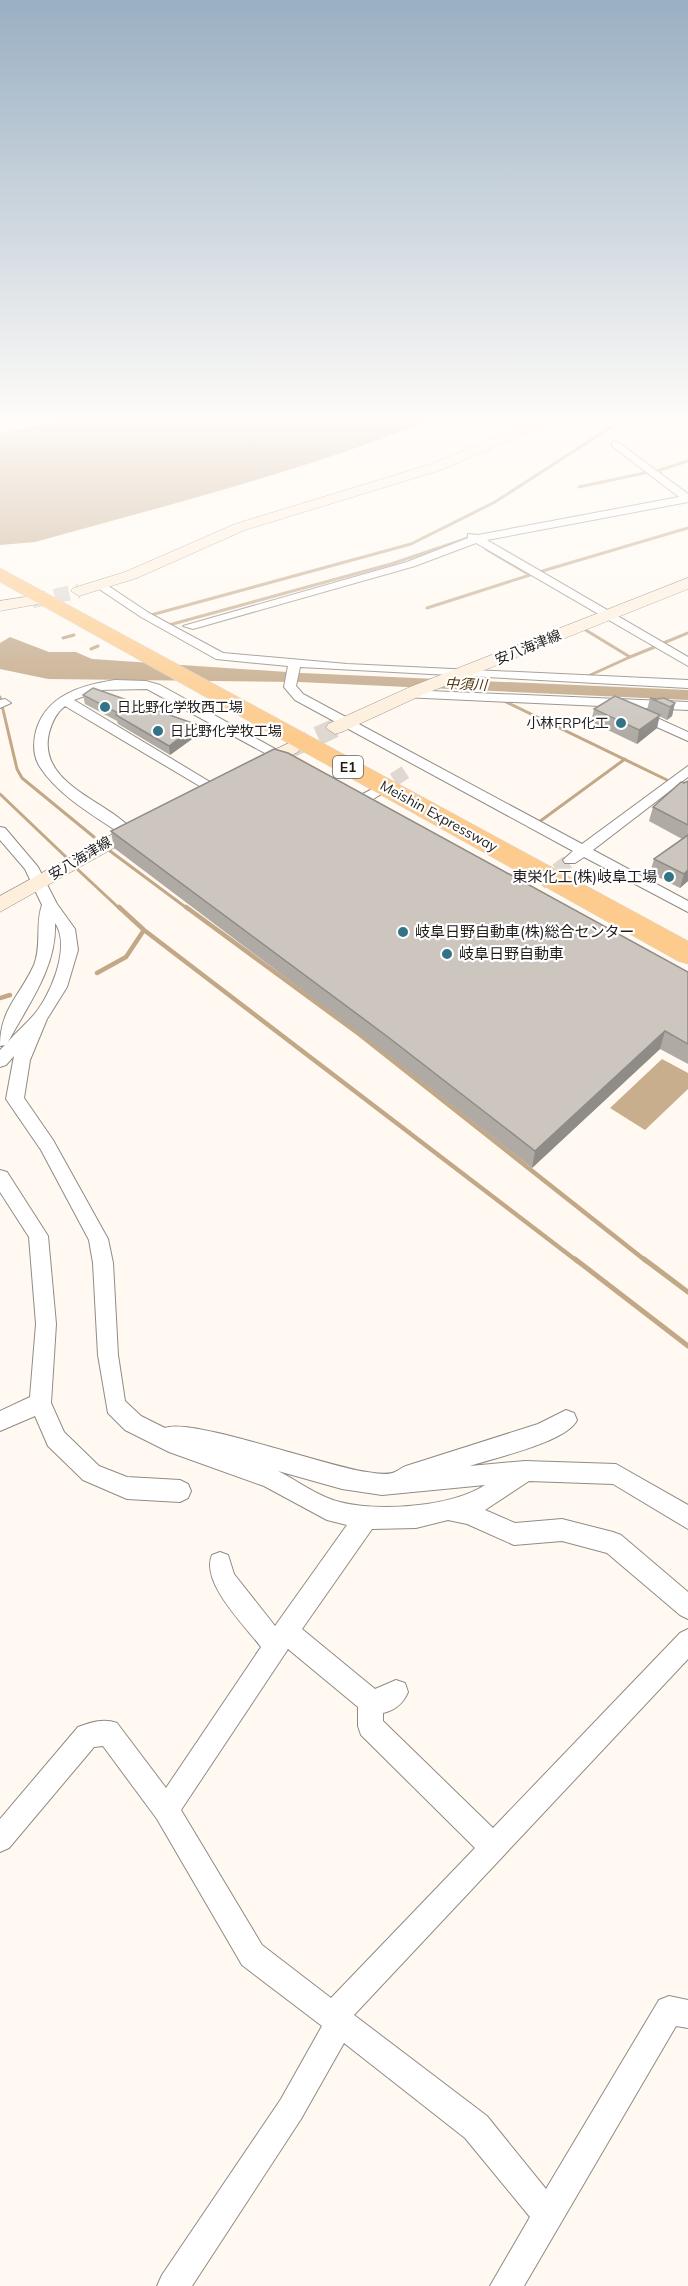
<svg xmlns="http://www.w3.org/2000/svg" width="688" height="2286" viewBox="0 0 688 2286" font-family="Mulish,'Noto Sans JP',sans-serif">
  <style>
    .forest { fill: #c9ae8d }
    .water { fill: #c3a888 }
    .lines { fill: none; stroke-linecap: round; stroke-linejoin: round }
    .stream-far2 { stroke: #c3a888; stroke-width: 3 }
    .stream-far1 { stroke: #c3a888; stroke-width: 4.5 }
    .stream { stroke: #c3a888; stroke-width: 5 }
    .street-tunnel { stroke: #ded8d1; stroke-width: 14; stroke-dasharray: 14 7; stroke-linecap: butt }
    .secondary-tunnel-far1 { stroke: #ded8d1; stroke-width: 15; stroke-dasharray: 15 8; stroke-linecap: butt }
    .secondary-tunnel { stroke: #ded8d1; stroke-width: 19; stroke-dasharray: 19 10; stroke-linecap: butt }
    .street-casing { stroke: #918b85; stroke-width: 2 }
    .secondary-casing { stroke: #918b85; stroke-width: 1 }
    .highway-casing { stroke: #d7d6d6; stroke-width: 1 }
    .street { fill: #fff; fill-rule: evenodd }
    .secondary { fill: #feefdd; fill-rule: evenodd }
    .highway { fill: #fdcb8d; fill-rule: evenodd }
    .wall { fill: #afaaa4 }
    .shaded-wall { fill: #8f8b86 }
    .building { fill: #ccc6bf; stroke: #8f8b86; stroke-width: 1.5 }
    .poi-dot { fill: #337387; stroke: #fff; stroke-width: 2 }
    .labels { text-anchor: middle; stroke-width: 4.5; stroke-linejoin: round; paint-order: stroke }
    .far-street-label { font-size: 14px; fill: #201d1b; stroke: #fff }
    .far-water-label { font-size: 14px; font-style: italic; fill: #4d3106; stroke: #fff }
    .far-poi-label { font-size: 14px; fill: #201d1b; stroke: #fff; text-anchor: start }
    .shield { fill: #fff; stroke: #63615f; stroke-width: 1.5 }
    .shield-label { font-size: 14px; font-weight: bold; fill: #201d1b }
    .poi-label { font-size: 15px; fill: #201d1b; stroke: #fff; text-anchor: start }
  </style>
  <rect width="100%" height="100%" fill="#fff9f1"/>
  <!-- forest -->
  <path class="forest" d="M662 1059 688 1073V1089L645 1130 610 1108Z"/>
  <!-- water -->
  <path class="water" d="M77 416H442C310 469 172 504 35 542L0 545V434Z
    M10 637 49 652H76L92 659 302 673 688 690V700L299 682 48 679 0 669V643Z"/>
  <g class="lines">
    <!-- stream-far2 -->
    <path class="stream-far2" d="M661 474 657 471 688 461
      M579 487 649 472 652 474
      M539 572 688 528
      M427 608 530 575 486 549
      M151 615 411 544 495 502 628 416
      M169 625 391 564 471 537
      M584 629 630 657 586 677
      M63 638 74 635
      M661 644 688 633
      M91 649 98 646
      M630 657 657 646
      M0 697 17 769 22 778 94 837
      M502 700 667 780
      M0 794 66 857
      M539 822 625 759
      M110 851 188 909
      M75 867 120 909"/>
    <!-- stream-far1 -->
    <path class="stream-far1" d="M119 907 144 930 577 1261
      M186 907 359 1034 646 1261
      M97 973 126 957 144 930
      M0 998 10 995"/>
    <!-- stream -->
    <path class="stream" d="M575 1259 688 1346
      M644 1259 688 1292"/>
    <!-- street-tunnel -->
    <path class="street-tunnel" d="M376 791 407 771
      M540 883 570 860"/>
    <!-- secondary-tunnel-far1 -->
    <path class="secondary-tunnel-far1" d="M32 601 79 591"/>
    <!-- secondary-tunnel -->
    <path class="secondary-tunnel" d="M291 748 335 728"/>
    <defs>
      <path id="street" d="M612 442H618L688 494V502L487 540 688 657V666L476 543 415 566 193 629 183 626 407 562 468 538V534L478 535 679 497 612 446Z
        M96 583H104L149 613 223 653 347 664 688 680V688L300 667 296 686 303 694 582 844 688 766V777L593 850 688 901V912L584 857 575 863H565L563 860 573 851 295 700 284 687 288 666 216 659 141 617 96 587Z
        M115 680 146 681 160 685 297 761 290 765 285 764 147 689 100 690 74 700 220 788 218 791H208L65 706C56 713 52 722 49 733 37 785 109 801 133 831L126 835 121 834C93 815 59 796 40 767 33 756 33 743 36 731 46 695 82 685 115 680Z
        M407 690 688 702V710L403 697 401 694Z
        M5 699 11 703 0 708V700Z
        M635 708 688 732V741L630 715 629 712Z
        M376 787 381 788V794L369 802H359V796Z
        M0 827 5 828 38 867 57 904 75 929 78 950 67 987 47 1019 30 1060 24 1098 53 1140 108 1239 113 1263 118 1355 125 1401 141 1416 165 1428C190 1417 328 1467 367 1472 375 1473 387 1476 395 1472 398 1471 402 1467 406 1466L538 1424 566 1410 574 1413 577 1420C567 1442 494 1458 470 1466L525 1461 616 1464 688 1505V1529L613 1484 529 1481 485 1510 515 1523 562 1519 613 1532 621 1535 688 1592V1619L680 1615 607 1553 562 1541 514 1545 467 1524 448 1520 416 1528 372 1529 302 1629 375 1689 396 1680 405 1683 408 1692C403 1704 395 1710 383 1713V1721L493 1828 680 1633 688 1629V1659L354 2015 487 2116 546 2189 659 2000 669 1996 688 2000V2028L676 2026 524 2286H490L530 2217 465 2138 344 2043 301 2119 192 2286H157L162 2275 281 2099 322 2026 242 1965 157 1819 103 1746 94 1747 9 1848 0 1852V1819L78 1727C91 1722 104 1718 117 1723L166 1788 261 1647C245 1626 200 1582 212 1555L220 1552 228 1555 234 1574 275 1626 347 1525 327 1520 264 1486 169 1452 125 1430 108 1413 98 1355 93 1263 89 1240 41 1150 6 1099 14 1056 6 1065 0 1067V1050L5 1045 0 1046C0 1009 20 996 34 965 42 945 35 924 42 905L25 869 0 840ZM55 923C72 947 49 1000 31 1018 24 1026 15 1033 8 1042 28 1005 57 967 55 923ZM278 1471 342 1489 382 1495 485 1485C451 1507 379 1512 340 1502 319 1497 298 1481 278 1471ZM288 1649 358 1707V1726L361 1735 475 1848 331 1998 262 1945 181 1810Z
        M0 1170 7 1172 48 1236 56 1324 51 1403 64 1432 99 1466 127 1477 180 1480 188 1484 191 1491 188 1498 180 1502 127 1499 83 1480 48 1446 35 1416 0 1431V1411L30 1397 36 1324 29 1237 0 1192Z"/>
      <path id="secondary" d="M546 416H565L441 470 245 530 137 578 79 596 71 591 73 588 125 572 235 524 431 464Z
        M688 578V589L422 695 342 732 335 734 326 728 328 724 410 687Z
        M32 596 38 598 40 601 38 604 0 611V601Z
        M291 742 298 744 300 748 298 752 254 773 244 767 247 763Z
        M144 817 151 819 154 823 151 827 0 912V896Z"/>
      <path id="highway" d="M0 568 688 941V964L678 961 0 582Z"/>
    </defs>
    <!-- street casing -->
    <use href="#street" class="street-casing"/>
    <!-- secondary casing -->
    <use href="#secondary" class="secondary-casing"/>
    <!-- highway casing -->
    <use href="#highway" class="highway-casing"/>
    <!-- street -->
    <use href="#street" class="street"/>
    <!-- secondary -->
    <use href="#secondary" class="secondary"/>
    <!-- highway -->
    <use href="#highway" class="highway"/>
  </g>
  <!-- wall -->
  <path class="wall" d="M83 695 199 734 170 755 118 724 117 721 85 704Z
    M650 698 675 703 672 716 667 720 659 716 657 728 637 744 591 722 594 709 647 710Z
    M688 781V881L680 888 650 873 654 859 682 839 649 821 653 807Z
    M111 831 688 972V1064L660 1049 532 1168 387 1054 114 848Z"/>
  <!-- shaded-wall -->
  <path class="shaded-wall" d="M675 703 672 716 667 720 670 707Z
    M660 715 657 728 637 744 639 730Z
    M198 725 199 734 170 755 169 746Z
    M688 870V881L680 888 684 874Z
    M665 1031 660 1049 532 1168 535 1151Z"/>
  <!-- building -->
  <path class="building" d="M93 688 198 725 169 746 116 715 118 713 83 695Z
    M615 696 660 715 639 730 594 709Z
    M650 698 657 699 664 698 675 703 670 707Z
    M274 749 288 753 688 972V1044L665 1031 535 1151 388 1037 111 831Z
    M688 781V825L653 807 681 782 684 783Z
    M688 835V870L684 874 654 859Z"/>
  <!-- sky -->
  <linearGradient id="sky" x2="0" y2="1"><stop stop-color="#99afc2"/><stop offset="0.57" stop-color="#fffcf9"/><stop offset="1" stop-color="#fffcf9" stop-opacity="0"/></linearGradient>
  <rect width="688" height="736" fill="url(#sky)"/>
  <!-- markers -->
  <g class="poi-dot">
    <circle cx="105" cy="707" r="6"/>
    <circle cx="621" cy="723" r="6"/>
    <circle cx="158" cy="731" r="6"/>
    <circle cx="669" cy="877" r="6"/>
    <circle cx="403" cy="932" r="6"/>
    <circle cx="447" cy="954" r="6"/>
  </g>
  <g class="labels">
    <!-- far-street labels -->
    <g class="far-street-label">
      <text transform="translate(528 647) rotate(-22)" y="5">安八海津線</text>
      <text transform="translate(439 816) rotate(29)" y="5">Meishin Expressway</text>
      <text transform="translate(80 858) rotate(-31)" y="5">安八海津線</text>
    </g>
    <!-- far-water labels -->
    <g class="far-water-label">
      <text transform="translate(466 684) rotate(3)" y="5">中須川</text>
    </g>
    <!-- far-poi labels -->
    <g class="far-poi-label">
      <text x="117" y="712">日比野化学牧西工場</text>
      <text x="609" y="728" text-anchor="end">小林FRP化工</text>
      <text x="170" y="736">日比野化学牧工場</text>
    </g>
    <!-- shield labels -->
    <rect class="shield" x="333" y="756" width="30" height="22" rx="4.5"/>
    <g class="shield-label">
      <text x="348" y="772">E1</text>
    </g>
    <!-- poi labels -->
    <g class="poi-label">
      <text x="657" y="882" text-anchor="end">東栄化工(株)岐阜工場</text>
      <text x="415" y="937">岐阜日野自動車(株)総合センター</text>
      <text x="459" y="959">岐阜日野自動車</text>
    </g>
  </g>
</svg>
